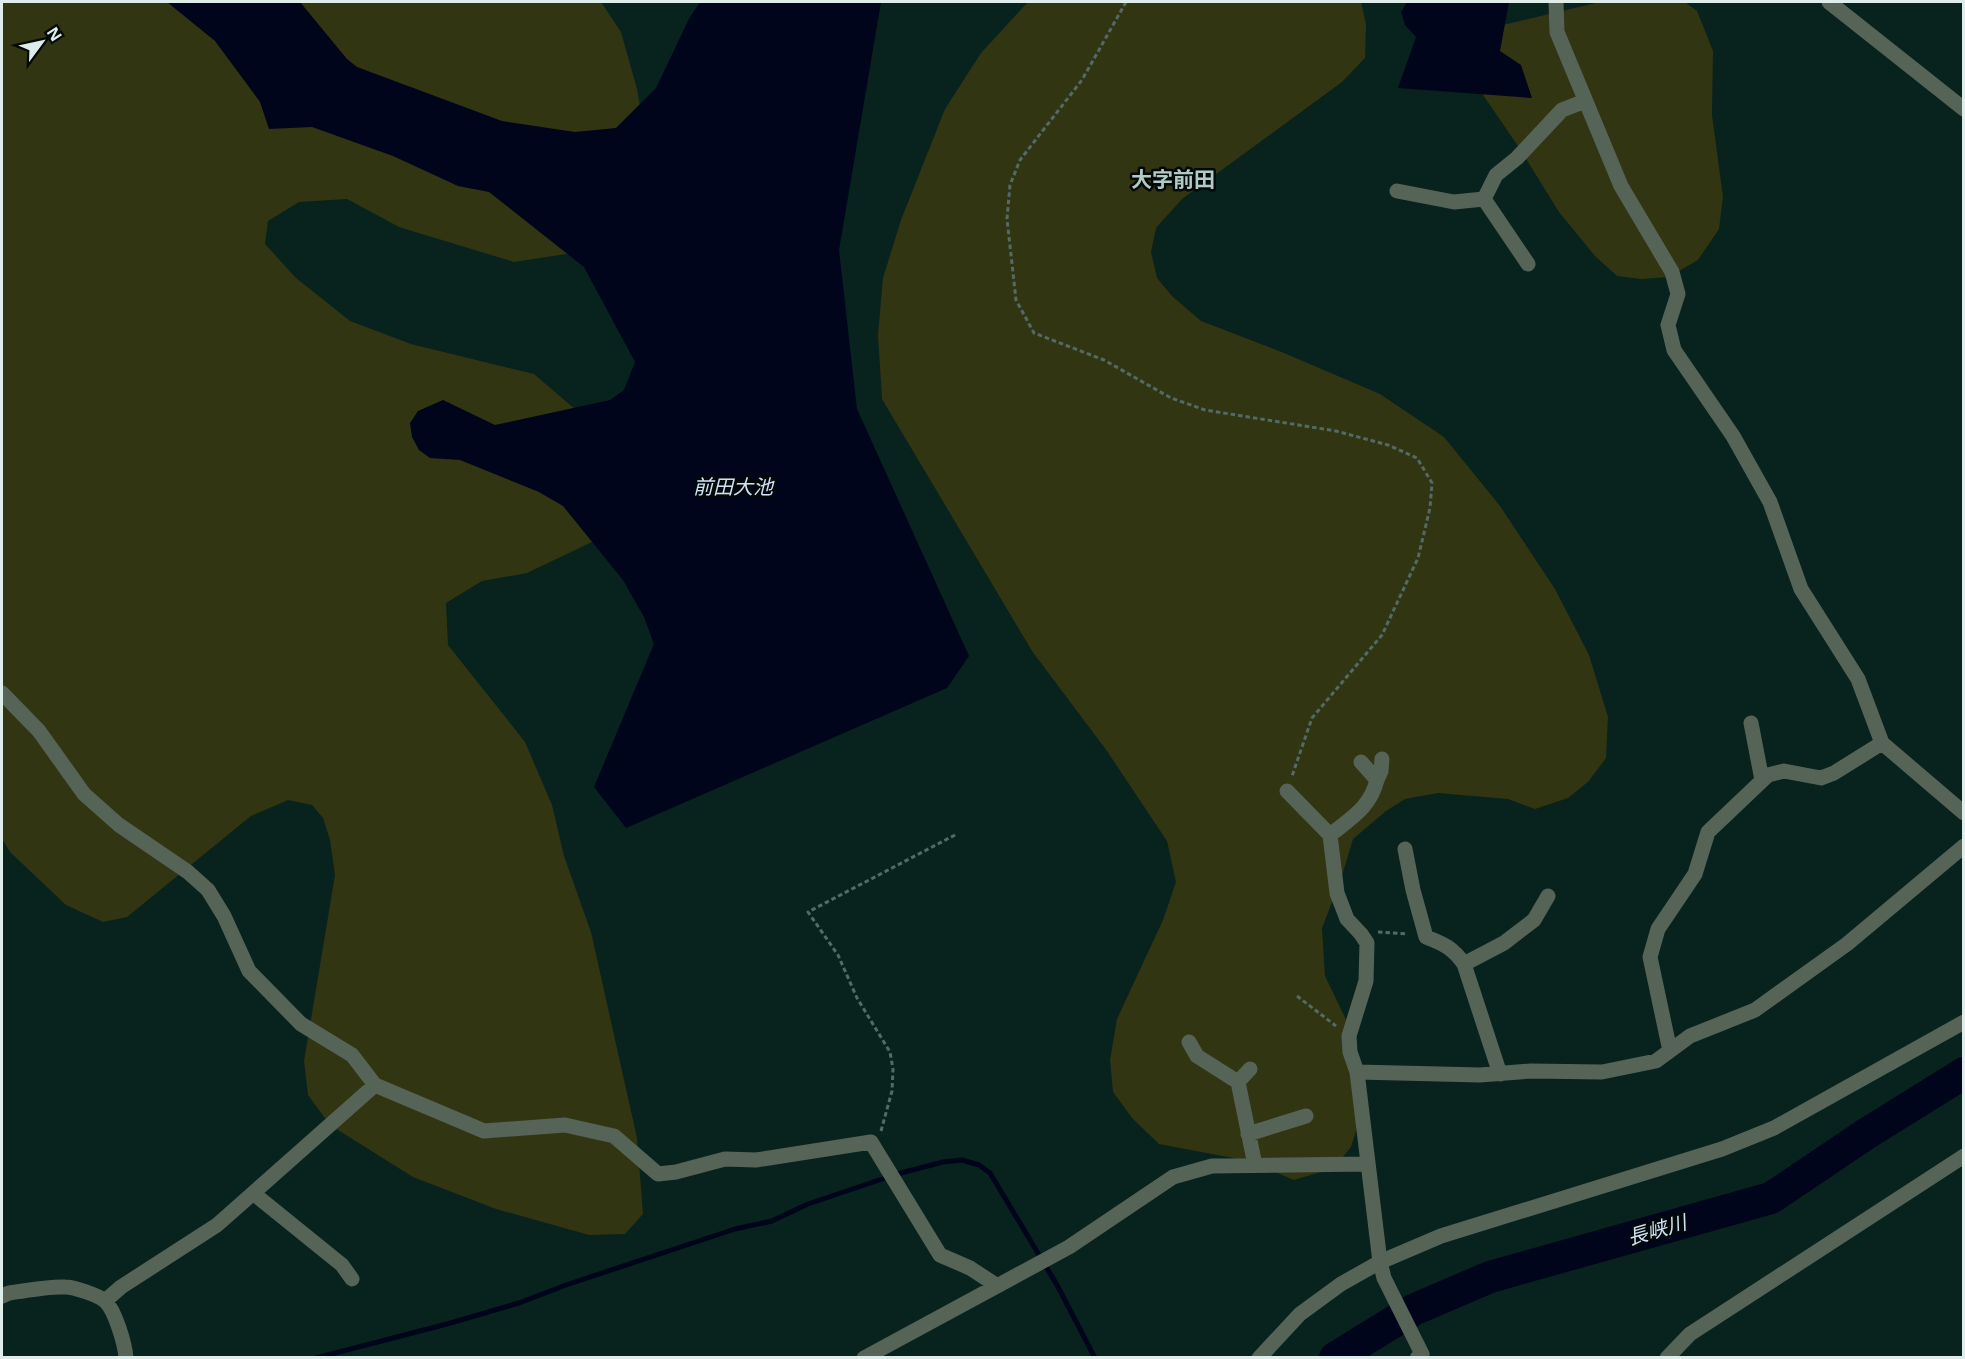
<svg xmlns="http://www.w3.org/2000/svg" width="1965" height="1359" viewBox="0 0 1965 1359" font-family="'Noto Sans','Noto Sans JP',sans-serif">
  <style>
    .green { fill: #323511 }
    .water { fill: #00051b }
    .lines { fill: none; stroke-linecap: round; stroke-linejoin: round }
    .stream { stroke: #00051b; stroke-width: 5 }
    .river { stroke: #00051b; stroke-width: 32 }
    .path { stroke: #546a66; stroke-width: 3; stroke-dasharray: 4.5 3; stroke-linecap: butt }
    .minor { stroke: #566457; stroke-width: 15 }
    .tertiary { stroke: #566457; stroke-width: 15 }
    .labels { text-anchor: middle; stroke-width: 5; stroke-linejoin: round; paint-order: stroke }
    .water-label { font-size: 20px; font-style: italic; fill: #cfe1f6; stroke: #020908 }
    .quarter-label { font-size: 21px; font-weight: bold; fill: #aecbc6; stroke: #020908 }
  </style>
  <rect width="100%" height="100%" fill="#08221e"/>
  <!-- green -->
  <path class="green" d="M2 2H601L621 32 637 89 650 164 608 214 566 254 514 262 399 227 347 199 299 202 268 221 265 244 296 278 350 321 411 344 534 374 597 428 594 541 527 573 482 581 446 603 448 645 525 742 552 805 564 856 591 932 637 1138 643 1214 625 1234 589 1235 496 1209 413 1177 330 1125 308 1095 304 1061 335 875 330 840 323 818 312 805 288 800 251 816 127 917 103 922 66 905 10 852 2 839Z
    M1028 2H1361L1366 24 1365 58 1342 82 1182 199 1156 228 1151 252 1157 278 1172 296 1201 321 1284 353 1380 394 1444 437 1500 506 1555 589 1589 655 1608 717 1606 758 1588 782 1568 798 1535 809 1508 799 1438 793 1405 799 1386 811 1353 839 1341 879 1322 928 1325 976 1350 1028 1361 1115 1351 1147 1334 1168 1294 1180 1249 1161 1159 1144 1133 1119 1113 1092 1110 1060 1117 1019 1163 920 1176 882 1167 841 1107 751 1032 651 882 399 878 335 883 278 901 220 945 109 981 53Z
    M1600 2H1685L1697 11 1713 51 1712 115 1723 197 1719 229 1698 260 1669 277 1641 279 1617 276 1595 256 1559 212 1520 149 1477 86 1478 31Z"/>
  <!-- water -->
  <path class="water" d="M167 2H300L347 59 357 67 502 121 575 132 616 128 656 88 689 19 700 2H881L839 250 857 409 969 656 947 688 626 828 594 787 654 644 644 617 623 580 563 506 539 492 460 460 430 458 419 450 412 437 410 423 418 411 443 400 495 425 610 400 624 390 635 362 584 267 489 192 458 186 393 156 312 127 269 129 260 102 215 41Z
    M1407 2H1509L1500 51 1521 65 1532 98 1398 88 1416 37 1405 25 1401 12Z"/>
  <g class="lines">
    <!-- stream -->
    <path class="stream" d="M316 1358 447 1324 519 1303 566 1285 735 1229 772 1221 808 1204 897 1174 943 1162 962 1160 979 1165 990 1173 1057 1285 1095 1358"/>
    <!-- river -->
    <path class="river" d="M1335 1358 1413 1310 1490 1277 1771 1198 1866 1134 1964 1073"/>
    <!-- path -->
    <path class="path" d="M1126 2 1082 80 1020 160 1010 185 1007 219 1016 300 1034 333 1104 360 1171 398 1205 410 1336 431 1388 445 1417 458 1432 483 1430 508 1418 558 1382 635 1312 718 1292 776
      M1378 932 1408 934
      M1297 996 1336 1026
      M881 1131 892 1091 893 1069 890 1052 857 998 838 955 808 912 955 835"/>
    <!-- minor -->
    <path class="minor" d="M1556 2 1557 32 1621 186 1672 272 1678 294 1668 325 1674 350 1733 436 1770 502 1801 589 1858 679 1882 743 1964 813
      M1829 2 1964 109
      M1397 191 1454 202 1484 199
      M1528 264 1484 199 1496 175 1517 158 1562 110 1585 101
      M2 693 39 731 84 794 119 825 188 872 208 890 224 916 249 971 301 1024 352 1055 375 1085 484 1131 565 1125 614 1136 658 1174 676 1172 725 1159 756 1160 871 1142 940 1255 970 1268 996 1285
      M1751 723 1762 780
      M1377 780 1381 771 1382 759
      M1287 791 1330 835 1337 893 1347 919 1361 934 1367 943 1366 981 1349 1036 1350 1052 1357 1072 1380 1262 1384 1278 1422 1354 1417 1358
      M1330 835C1351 818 1370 808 1377 780L1361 762
      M1405 849 1413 890 1426 937C1444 944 1453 948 1464 964
      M1189 1042 1197 1056 1238 1082
      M1670 1051 1650 957 1658 929 1695 874 1708 832 1768 775 1784 771 1821 778 1834 773 1882 743
      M1250 1069 1238 1082 1255 1165
      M1357 1072 1480 1075 1531 1071 1602 1072 1656 1061 1690 1036 1755 1010 1847 944 1964 846
      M1500 1074 1464 964 1504 943 1534 920 1548 896
      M1248 1134 1306 1116
      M253 1193 342 1265 352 1279
      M2 1296 9 1293C27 1291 47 1286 65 1287 74 1287 98 1295 105 1301 115 1310 125 1344 126 1358
      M105 1301 121 1287 217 1225 375 1085
      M864 1358 1069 1247 1173 1177 1212 1166 1368 1164
      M1667 1358 1690 1334 1964 1156"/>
    <!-- tertiary -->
    <path class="tertiary" d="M1259 1358 1300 1314 1341 1284 1380 1262 1441 1236 1722 1149 1774 1128 1964 1022"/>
  </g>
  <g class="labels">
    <!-- water labels -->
    <g class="water-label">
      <text x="733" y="494">前田大池</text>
      <text transform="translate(1657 1230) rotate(-16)" y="7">長峡川</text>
    </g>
    <!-- quarter labels -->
    <g class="quarter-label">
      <text x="1173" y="187">大字前田</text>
    </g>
  </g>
  <!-- border -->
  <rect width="1965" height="1359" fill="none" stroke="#deedea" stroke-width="6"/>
  <!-- north arrow -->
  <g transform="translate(42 42) rotate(57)" stroke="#020908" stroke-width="4.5" paint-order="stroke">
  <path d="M0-4.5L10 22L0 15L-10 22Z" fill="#deedea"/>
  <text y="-9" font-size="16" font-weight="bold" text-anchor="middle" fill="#deedea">N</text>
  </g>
</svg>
